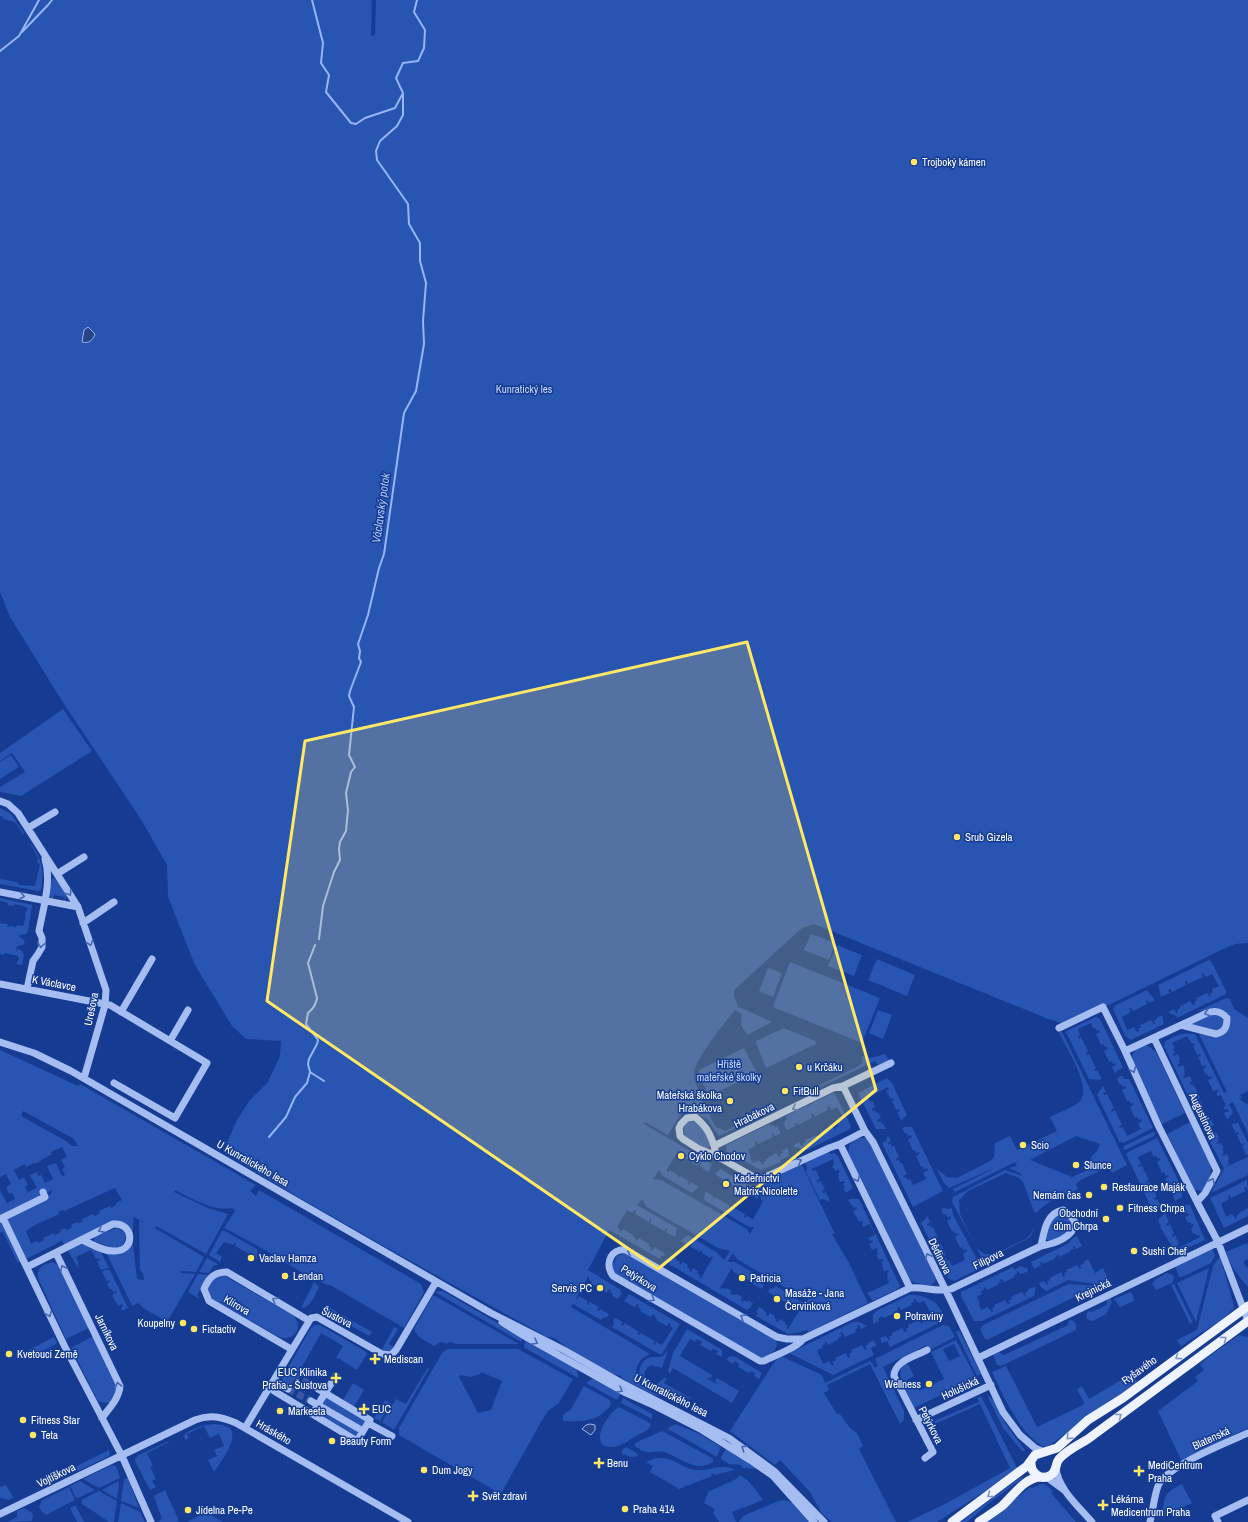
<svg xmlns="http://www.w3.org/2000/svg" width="1248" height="1522" viewBox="0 0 1248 1522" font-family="'Archivo Narrow',sans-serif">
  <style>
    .green { fill: #2854b2; fill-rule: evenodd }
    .water { fill: #284386; stroke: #97b5f4 }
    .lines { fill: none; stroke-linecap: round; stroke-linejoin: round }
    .stream { stroke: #97b5f4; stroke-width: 2 }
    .minor-tunnel { stroke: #3858a3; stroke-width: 7; stroke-dasharray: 7 3.5; stroke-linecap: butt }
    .minor { stroke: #a5bdf1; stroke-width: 7 }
    .major { stroke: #eff3ff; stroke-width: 9 }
    .oneway { stroke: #4768b4 }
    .oneway2 { stroke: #8297c9 }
    .marked { fill: #ffe865; fill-opacity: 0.2; stroke: #ffe865; stroke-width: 3; stroke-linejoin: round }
    .poi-dot { fill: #ffe865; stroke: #153b93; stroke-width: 1.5 }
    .labels { text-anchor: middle; stroke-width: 3; stroke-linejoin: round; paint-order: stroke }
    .poi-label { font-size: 11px; fill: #fff; stroke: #153b93; text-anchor: start }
    .park-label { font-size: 11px; fill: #ccdbfc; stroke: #153b93 }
    .street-label { font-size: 11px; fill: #fff; stroke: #153b93 }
    .water-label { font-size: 12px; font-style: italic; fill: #b1c8f8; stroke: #153b93 }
  </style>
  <rect width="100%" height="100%" fill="#153b93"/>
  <!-- green -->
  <path class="green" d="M0 0H372L371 36 375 35 376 0H1248V943L1235 944 1219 951 1109 1005 1064 1024 1046 1018 814 924 802 928 734 990V996L738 1006 736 1009 739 1007 772 1022 747 1035 741 1025 742 1014 735 1010C725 1023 695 1058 694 1074 693 1082 711 1120 716 1127L725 1131 735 1126 736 1128 719 1136 707 1119 685 1107 668 1135 645 1122 644 1124 712 1164 708 1172 703 1169V1168L700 1166 701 1164 700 1163 697 1166 692 1163 693 1162 690 1160 691 1158 689 1157 687 1160 682 1157V1156L679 1154 680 1152 678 1151 677 1153 666 1171 668 1172 670 1170 678 1175V1178L680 1176 689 1181 688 1184 689 1185 691 1182 699 1187 692 1193 663 1176 659 1170 653 1179 661 1180 747 1229 750 1234 754 1227H749L704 1200 705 1191 713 1196V1199L715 1197 729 1205V1209L731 1206 745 1214 744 1217 745 1218 747 1216 753 1219 763 1201 760 1199 761 1197 759 1196 757 1199 746 1193 747 1192 744 1190 745 1188 743 1187 741 1190 731 1184V1183L728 1181 729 1179 727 1178 725 1181 715 1174 720 1169 754 1188 760 1184 759 1180 800 1161 835 1234H832L849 1263 868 1303 809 1332 807 1330 800 1332 788 1334 756 1316 758 1313 756 1312 759 1307 764 1310V1311L767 1313 766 1315 768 1316 770 1313 775 1316 774 1318 777 1319 776 1321 778 1322 780 1319 785 1322V1324L788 1326 786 1328 788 1329 801 1308 799 1307 797 1309 789 1304 790 1302 788 1301 787 1303 778 1298 779 1295 778 1294 776 1297 768 1292 770 1288 772 1289 776 1286 805 1304 809 1298 801 1297 737 1259 733 1253 727 1262H735L762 1278V1284L764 1285 762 1289 753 1284 754 1281 753 1280 751 1282 743 1277 744 1275 742 1274 741 1276 732 1271 733 1269 732 1268 720 1288 721 1289 723 1288 726 1289 727 1288 732 1291 730 1294 732 1295 733 1294 736 1295 737 1294 742 1297 741 1301 742 1302 744 1300 747 1302 748 1300 753 1303 750 1308H749L747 1310 669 1264 672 1256 677 1259 676 1260 680 1262 679 1264 680 1265 683 1262 688 1265 687 1267 690 1269 689 1271 691 1272 693 1268 698 1271 697 1273 700 1275 699 1277 701 1278 713 1257 712 1256 710 1258 702 1253V1250L700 1252 691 1247 692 1244 689 1246 680 1241 688 1235 716 1252 724 1260 730 1251 718 1248 647 1207 642 1199 637 1205 677 1228 675 1237 666 1232 668 1229 666 1228 664 1231 650 1223 652 1220 650 1219 649 1222 635 1214 636 1211 634 1210 633 1213 627 1210 617 1227 620 1229 619 1231 621 1232 623 1229 633 1235V1237L636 1238 635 1240 636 1241 639 1238 649 1244V1246L652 1248 650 1250 652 1251 655 1247 665 1254 664 1256 662 1255 660 1259 609 1230 588 1270 621 1290 620 1292 622 1293 618 1299 612 1296 613 1294 610 1292 611 1290 609 1289 607 1293 602 1290 603 1288 599 1286 600 1284 599 1283 596 1286 591 1283 592 1282 589 1280 590 1278 588 1277 576 1298 578 1299 579 1296 588 1301 587 1304 588 1305 590 1302 599 1307 597 1310 599 1311 600 1309 609 1314 607 1317 603 1318 601 1320 573 1304 571 1307 650 1354C644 1357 639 1360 637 1367 632 1386 651 1391 664 1397L652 1394 621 1378V1376L612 1374 577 1354 554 1338 547 1337C439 1277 330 1217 223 1152L237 1120 250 1100 268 1082 280 1056 281 1041 246 1039 232 1026 195 965 168 897 167 865 142 821 62 701 10 617 0 592Z
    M63 709 92 751 21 796 0 792V787L25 772 12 753 0 761V753Z
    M11 755 19 767 0 779V762Z
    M0 808 11 814 24 833 23 834 15 822 3 819V817L0 816Z
    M31 845H32C43 862 44 870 41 890L38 891 0 884V879L17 882 19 885 35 886 40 864 37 863 38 858Z
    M54 878C60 882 67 892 66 899L64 902 65 897 54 895 53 900C46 895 50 886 52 879Z
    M0 898 32 905 28 932 26 934 20 935 19 937 23 939 25 942 23 945 17 946 16 952 18 949 22 951 24 955 22 965 16 964 19 959 18 956 5 953 4 955 0 954V923L8 924 7 927H9L10 924V926L16 927 17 925 23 926 26 916 25 914 28 908 15 904 14 906 8 905V903L0 901Z
    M811 934 835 943 829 960 804 950Z
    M837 945 862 955 854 976 828 966Z
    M877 959 915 975 907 996 868 980Z
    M1209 960 1211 961 1226 991V994L1177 1018 1176 1016 1169 1013 1168 1012 1174 1009 1176 1013 1178 1012 1177 1010 1180 1008V1006L1190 1001 1193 1005H1195L1194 1002 1197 1000 1196 998 1207 993 1210 997H1211L1210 994 1213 992 1212 989 1219 986 1212 974 1206 977 1203 973 1202 974 1203 977 1188 984 1187 981H1185L1186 985 1172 992 1170 989 1168 990 1170 993 1161 997 1158 985Z
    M790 962 880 998 862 1043 773 1007Z
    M768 968 782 973 773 997 759 991Z
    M1147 990 1155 1000 1149 1003 1147 1000 1146 1001 1147 1004 1133 1011 1131 1008H1129L1131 1012 1122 1017 1127 1030 1134 1027 1137 1032 1139 1031 1138 1029 1141 1027 1140 1025 1151 1020 1154 1024H1155L1154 1021 1157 1019V1018L1162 1015 1164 1024 1131 1040 1125 1036 1113 1009 1116 1005Z
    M1226 998 1230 999 1234 1009 1248 1018V1091L1240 1095 1242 1098 1239 1099 1248 1105V1134L1233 1102 1229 1104 1233 1112 1229 1118 1227 1119 1224 1113 1229 1111 1228 1109 1225 1110 1223 1107 1226 1106 1221 1095 1218 1096 1216 1093 1219 1091V1090L1213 1091 1208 1080 1212 1078V1076L1209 1077 1207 1074 1206 1075 1203 1069 1206 1067 1205 1065 1202 1066 1198 1057 1201 1056 1200 1054 1197 1055 1193 1046 1195 1045 1194 1043 1192 1044 1187 1036 1172 1043 1175 1048 1173 1049 1175 1053 1173 1054V1056L1178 1054 1180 1059 1179 1060 1180 1064 1178 1065V1067L1183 1065 1185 1070 1184 1071 1185 1075 1183 1076 1184 1078 1190 1076 1192 1081 1190 1083V1085L1192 1084 1194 1087H1195L1200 1098 1197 1100 1198 1102 1200 1101 1202 1104 1196 1107 1201 1118 1207 1115 1209 1118 1207 1119V1121L1211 1120 1214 1125 1211 1127 1202 1125 1164 1046 1166 1041C1176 1035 1183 1032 1195 1034L1224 1093 1227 1092 1198 1032 1210 1035 1229 1024 1219 1009C1211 1007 1206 1011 1198 1011Z
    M878 1010 892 1015 883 1039 869 1033Z
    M1212 1013 1221 1015 1224 1020 1223 1028 1216 1032 1192 1026 1191 1022Z
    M1096 1017 1100 1019 1123 1067 1115 1073 1112 1067 1116 1065 1115 1063 1113 1064 1111 1061 1109 1062 1104 1051 1108 1048 1107 1047H1105L1103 1044 1101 1045 1096 1034 1100 1032 1099 1030 1097 1031 1095 1028H1093L1091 1023 1078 1029 1080 1035 1078 1037 1079 1038 1081 1037 1088 1051 1086 1053V1055L1089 1054 1096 1068 1094 1070 1095 1071 1097 1070 1102 1079 1099 1080 1089 1079 1066 1032V1031Z
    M784 1028 815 1041 816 1044 766 1068 756 1043V1041Z
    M1060 1032H1062L1127 1165 1112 1173 1108 1167 1079 1181V1182L1076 1184 1078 1189C1065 1196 1045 1201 1037 1213L1035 1212V1214L1023 1182 1019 1178 1006 1173 968 1191 959 1200 960 1214 976 1247 984 1254H995L1027 1238 1031 1234 1034 1227 1032 1235 1029 1238 990 1258V1262L987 1265 983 1260 952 1202 953 1197 1005 1170 1022 1176 1020 1173 1009 1168 1017 1166 1015 1162 955 1192 953 1190V1189L999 1166 949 1188 944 1183 937 1169 947 1177 957 1178 992 1160 994 1157 995 1143 1010 1136 1017 1150 1057 1131 1050 1117C1059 1112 1073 1108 1080 1101 1092 1087 1066 1047 1059 1033ZM1076 1136 1100 1144 1097 1151 1091 1157 1087 1170 1072 1177 1030 1160Z
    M1142 1046H1148L1156 1052 1185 1113 1162 1124 1132 1062C1131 1054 1135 1049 1142 1046Z
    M744 1048 757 1073 709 1096 699 1074V1070Z
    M0 1050 78 1086 80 1084 256 1185 250 1191 256 1196 259 1190 421 1284 424 1292 404 1328 332 1286C312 1281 297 1269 280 1259 262 1248 243 1238 224 1228L235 1211 232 1208C213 1212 191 1198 175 1190L174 1192 208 1208 228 1214 206 1254 156 1226 155 1228 204 1257 196 1272 180 1271 181 1273 195 1274 167 1322 143 1308 139 1303 132 1306 106 1252 129 1247 124 1225 87 1235 91 1245 100 1250 109 1268 101 1270 97 1261 100 1260 99 1258 96 1259 91 1250 76 1257 79 1263 77 1264 79 1267 78 1268 62 1241 18 1263 3 1232 0 1233V1220L51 1194 52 1190 0 1215V1190L7 1203 15 1199 12 1193 9 1194 6 1187 11 1184 6 1174 0 1177ZM23 1111 74 1139 78 1146H72L66 1141 21 1116ZM62 1147 67 1157 61 1160 65 1167 62 1169 65 1175 62 1176 56 1163 47 1166 53 1179 45 1183 41 1175 38 1176 37 1173 39 1172V1171L30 1175 37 1188 28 1192 25 1187 28 1185 24 1177 19 1180 14 1170 25 1164 26 1167 34 1163 35 1164 52 1154 51 1152ZM115 1188 122 1200 116 1203V1205L111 1208 110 1206 99 1211 100 1213 95 1216 93 1214 82 1219 83 1221 78 1224 77 1222 71 1225 72 1227 67 1230 65 1228 60 1230 61 1232 55 1235 54 1233 43 1238 44 1240 39 1243 37 1241 31 1244 26 1231 31 1228V1227L59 1214 58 1212 63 1210 64 1211ZM134 1217 149 1225 139 1220 140 1270 143 1273 144 1280 137 1279 132 1237Z
    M885 1054 889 1060 878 1065 875 1061 804 1095 803 1093 859 1066 862 1063V1056L870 1058Z
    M1122 1075 1124 1079H1129L1153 1128 1123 1143 1119 1141 1097 1095 1103 1086 1106 1092 1103 1093 1104 1095 1107 1094 1114 1108 1111 1110 1112 1112 1115 1110 1122 1125 1119 1126 1120 1128 1123 1127 1127 1136 1141 1129 1138 1124 1142 1121 1141 1119 1139 1120 1137 1117 1135 1118 1130 1107 1134 1104 1133 1103 1131 1104 1129 1101H1127L1122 1090 1126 1088 1125 1086 1123 1087 1121 1084 1120 1085 1117 1079Z
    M887 1078 892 1083 907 1115 901 1121 897 1112 900 1111 899 1109 896 1110 892 1101 894 1100 893 1098 891 1099 886 1091 889 1089 888 1087 866 1098 867 1099H869L871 1102 873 1101 875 1107 872 1109V1111L875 1110 876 1113 878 1112 881 1118 877 1120 878 1122 880 1121 882 1124 883 1123 886 1129H876L858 1093Z
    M833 1093 835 1094 851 1126 850 1129 807 1150 806 1148 801 1150 800 1148 794 1147V1145L799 1142 802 1146 803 1145V1143L806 1142 805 1140 816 1135 818 1138 820 1137 819 1135 822 1134 821 1132 832 1126 835 1130H836L835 1127 839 1126 837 1122 844 1119 837 1107 831 1110 829 1106 827 1107 828 1110 814 1117 813 1114 811 1115 812 1118 798 1125 796 1123H794L796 1126 787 1130 783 1123 785 1122V1120L787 1119 786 1116Z
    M689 1121 697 1122C703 1128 709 1137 710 1146L708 1148H704L696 1142 695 1143 685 1136 683 1128 686 1123Z
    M1190 1122 1210 1163C1212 1173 1211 1186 1201 1191L1194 1190 1192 1186 1167 1134Z
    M1238 1123 1248 1143V1154L1246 1155 1242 1146 1244 1145V1143L1241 1144 1237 1135 1239 1134V1132L1236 1133 1231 1124Z
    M770 1124 771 1126 774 1125 775 1127 777 1126 781 1133 775 1136 773 1133 771 1134 773 1137 758 1144 757 1141 755 1142 756 1145 748 1150 751 1157 750 1158 753 1163 759 1160 763 1165 764 1164 763 1162 766 1161V1159L776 1153 779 1157H781L780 1154 783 1153 782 1151 788 1148 789 1156 780 1160 781 1162 761 1170 726 1151V1145Z
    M905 1127H912L943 1191 913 1207 882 1143 886 1141 888 1135 891 1141 888 1143 889 1145 891 1144 892 1147 894 1146 899 1157 896 1159 897 1161 899 1160 900 1163H902L907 1174 903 1176 904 1178 906 1177 908 1180 910 1179 913 1185 926 1179 923 1173 928 1170 927 1168 924 1170 923 1166 921 1167 916 1156 920 1153 919 1152 916 1153 915 1150 913 1151 908 1140 912 1137 911 1135 908 1136 907 1133 905 1134 902 1128Z
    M1153 1132 1155 1133 1154 1136 1125 1150 1123 1149 1124 1146Z
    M1216 1132 1219 1137 1217 1138 1219 1141 1217 1143V1144L1221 1143 1224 1148 1222 1149 1224 1152 1222 1154 1223 1156 1227 1154 1229 1159 1228 1160 1229 1164 1227 1165 1228 1166 1248 1157V1175L1211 1193 1224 1169 1210 1142 1214 1137V1133Z
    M861 1138H865L869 1140 934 1273V1276L936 1278C933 1288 928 1285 922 1284 917 1283 915 1284 910 1280L886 1232H887L880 1219 879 1216 878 1217 849 1156C847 1146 851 1140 861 1138Z
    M1157 1138 1184 1192 1182 1193V1197L1175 1201 1173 1195 1176 1193V1191L1173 1192 1172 1189 1170 1190 1165 1179 1169 1176 1168 1175 1166 1176 1164 1172 1162 1173 1157 1162 1160 1160V1158L1158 1159 1156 1156 1154 1157 1151 1151 1138 1157 1141 1164 1138 1165 1139 1167 1142 1166 1149 1180 1146 1182 1147 1183 1150 1182 1157 1197 1154 1198 1155 1200 1157 1199 1162 1208H1153L1150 1205 1126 1154 1128 1152Z
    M828 1151 830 1154 834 1153 838 1156 853 1188 846 1193 843 1188 845 1187 843 1184 845 1182 844 1181 840 1182 838 1177 839 1176 838 1173 840 1172 839 1170 835 1171 832 1166 834 1165 833 1159 812 1169 813 1171 816 1170 820 1179 817 1180 818 1182 821 1181 825 1190 822 1191 823 1193 826 1192 830 1201 822 1199 820 1200 806 1172 807 1166 805 1163Z
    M1247 1180 1248 1190 1246 1187 1244 1188 1246 1191 1231 1198 1230 1195 1228 1196 1229 1199 1221 1204 1226 1217 1232 1214 1236 1219 1237 1218 1236 1216 1239 1214V1213L1248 1208V1216L1224 1228 1210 1198Z
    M850 1199H859L900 1286 896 1290 872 1301 871 1298 867 1293 889 1283 887 1277 888 1276 887 1273 889 1272 888 1270 884 1271 882 1266 883 1265 881 1262 883 1261V1259L879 1260 876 1255 878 1254 876 1251 878 1250 877 1248 872 1250 869 1244 873 1242 872 1240 870 1241 868 1238 875 1235 870 1224 863 1227 862 1224 863 1223 862 1221 859 1222 853 1211 857 1209 856 1207 854 1208 852 1205H851L848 1200Z
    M1181 1205H1190L1205 1240 1176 1253 1160 1227 1161 1226 1158 1220 1165 1213 1169 1222 1166 1224 1167 1226 1170 1224 1174 1233 1172 1235V1237L1175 1235 1179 1244 1177 1246 1178 1248 1200 1237 1199 1235 1197 1236 1195 1233 1193 1234 1191 1228 1194 1226 1193 1224 1191 1225 1190 1222 1188 1223 1185 1217 1189 1215 1188 1213 1186 1214 1184 1211 1183 1212 1180 1206Z
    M944 1208 949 1209 952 1208 953 1215 979 1263V1269L954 1281 948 1278 921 1223 928 1216 930 1222 927 1224 928 1226 930 1225 932 1228 933 1227 938 1238 935 1240 936 1242 938 1241 939 1244H941L946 1255 943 1257 944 1259 946 1258 947 1261 949 1260 952 1266 965 1260 963 1254 967 1251 966 1249 964 1251 962 1247 960 1248 955 1237 959 1234 958 1233 956 1234 954 1231 952 1232 947 1221 951 1218 950 1216 948 1218 946 1214 944 1215 941 1209Z
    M1061 1214 1069 1219 1070 1228C1065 1234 1053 1244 1045 1239 1048 1229 1050 1216 1061 1214Z
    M116 1228C129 1231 128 1241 119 1248H113L94 1241V1239L95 1237Z
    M222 1231H225L257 1249V1259L251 1256 252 1253 250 1252 249 1254 235 1246 236 1244 235 1243 233 1245 224 1242 216 1253 222 1257 220 1262 209 1255Z
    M1077 1236 1082 1246 1076 1249 1074 1246H1073L1074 1249 1070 1250 1071 1251 1060 1257 1058 1254 1054 1259 1043 1264 1042 1262 1040 1263 1041 1265 1034 1269 1031 1262 1069 1243 1073 1238Z
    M1247 1243 1248 1246V1259L1244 1261V1264L1248 1268V1287C1239 1277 1230 1266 1226 1252Z
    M1209 1250H1213L1215 1256 1211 1263 1182 1277H1179L1175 1266Z
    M625 1253 775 1337C781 1349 771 1355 761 1358L618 1277 613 1271 612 1266 617 1256Z
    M1220 1256 1233 1302 1234 1309 1220 1321 1181 1346 1177 1340 1197 1330 1213 1266Z
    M207 1258 219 1265H214L209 1273 199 1272Z
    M1088 1259 1095 1273 1103 1268 1109 1281 1101 1285 1068 1280 1046 1291 1040 1286 1039 1283 1044 1281 1047 1285 1048 1284 1047 1281 1050 1280V1278L1061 1272 1063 1277 1065 1276 1064 1273 1067 1272 1066 1270 1077 1265 1080 1269 1081 1268 1080 1265 1084 1264 1083 1262Z
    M52 1262 60 1266 89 1328 66 1339 38 1278C36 1268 43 1264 52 1262Z
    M1021 1266 1028 1269 1027 1272 1020 1274 1018 1271 1017 1272V1274L1014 1275 1015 1277 1004 1282 1002 1279 1000 1280 1001 1282 998 1283V1285L987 1290 985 1287 984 1288V1290L981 1291 982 1294 977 1297 980 1303 979 1304 981 1310 988 1307 992 1312 993 1311 992 1308 995 1307 994 1305 1005 1300 1008 1304 1010 1303 1008 1301 1012 1299 1011 1297 1022 1292 1025 1296H1026L1025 1293 1028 1291V1289L1036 1287 1034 1296 982 1321H974L961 1296V1292L1013 1267 1014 1270Z
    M1209 1268 1196 1322 1177 1283Z
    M105 1270H110L128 1308 122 1311 121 1308 123 1306 122 1304 118 1306 112 1295 117 1292 116 1291 113 1292 112 1289H110L107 1284 110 1281 109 1280 107 1281 102 1272Z
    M1167 1273 1173 1275 1174 1278 1172 1283 1156 1290 1152 1284 1156 1279Z
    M198 1274 208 1275 197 1295 200 1299 188 1292Z
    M223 1275 294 1316C304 1328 294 1342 279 1337L213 1299C205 1291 207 1285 213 1277Z
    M314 1282 319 1287C315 1294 311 1308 301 1308Z
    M1069 1284 1097 1286 987 1340 984 1338 980 1329 983 1325Z
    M1174 1284 1193 1322 1190 1324 1171 1285Z
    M439 1291H443L523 1338 521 1342 435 1292Z
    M1130 1292 1133 1295 1134 1301 1120 1307 1114 1299Z
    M629 1294 680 1324 662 1354H659L612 1327 614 1324 613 1320 615 1318 623 1322 621 1325 623 1326 625 1323 639 1332 637 1334 639 1335 641 1333 655 1341 653 1344 655 1345 656 1342 662 1345 673 1328 670 1326 671 1324 669 1323 667 1326 656 1320 657 1318 654 1316 655 1315 653 1314 651 1317 640 1311 641 1309 638 1307 639 1305 637 1304 635 1307 624 1301Z
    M433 1295 437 1297 519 1344H455V1343L448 1342V1344L440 1342 434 1346C426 1341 417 1338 414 1329Z
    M909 1295C926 1295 938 1300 944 1317L941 1322 890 1347 887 1341 882 1343 880 1338 886 1336 889 1340H890L889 1337 892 1335V1333L902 1328 905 1332 907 1331 906 1329 909 1327 908 1325 919 1320 922 1324 923 1323 922 1321 925 1319 924 1316 931 1313 924 1301 918 1303 915 1299 914 1300V1302L911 1303 912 1305 901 1310 899 1307 897 1308 898 1310 895 1311V1313L884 1318 882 1316 878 1319 879 1321 873 1324V1315L876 1311Z
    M1110 1297 1112 1302 1106 1314 1093 1321 1087 1319 1086 1315 1088 1311 1091 1312 1107 1305V1299Z
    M330 1308 372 1332 369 1336 327 1312Z
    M1071 1320 1074 1321 1076 1325V1330L1001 1366 997 1365 993 1355 999 1352 1004 1355 1068 1325V1321Z
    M853 1322H859L867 1326 861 1329 859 1325 857 1326 858 1328 855 1330 856 1332 845 1337 842 1332 840 1333 842 1336 838 1338 839 1339 828 1345 826 1342H825V1344L822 1346 823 1348 817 1350 823 1364 829 1361 832 1366 834 1365 832 1362 836 1360 835 1358 846 1353 848 1358 850 1357 849 1354 852 1352 851 1350 862 1345 865 1350 867 1349 865 1346 869 1344 868 1343 874 1340 876 1346 871 1348 874 1355 833 1375 789 1353Z
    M315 1325H320L365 1351 367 1354 357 1370 341 1360V1359L336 1358 343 1346 321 1333 311 1351 309 1352 310 1353 290 1387 284 1384 282 1378 311 1328Z
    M943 1325 949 1326 955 1337 930 1350 927 1345 883 1367 904 1411V1420L900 1424 870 1364 827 1385 829 1390 824 1393 837 1414H840L850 1428 857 1433 863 1446 859 1449 896 1522H832L822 1514 810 1492 780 1460 775 1465 730 1431 775 1361 781 1356 822 1375 825 1383 870 1361 872 1363 875 1368 878 1366 875 1359Z
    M394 1327 398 1329 389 1344 394 1347 389 1352 381 1351Z
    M687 1329 722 1350V1357L716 1354 718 1351 713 1349 711 1351 700 1345 702 1342 697 1339 695 1342 690 1339 680 1356 712 1375 711 1378H706L717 1384 715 1380 717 1378 739 1391 732 1403 673 1368 670 1373 668 1371 673 1353Z
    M959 1330 981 1374 977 1376 956 1332Z
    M1239 1335 1248 1337V1428L1181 1460 1158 1411 1198 1381 1195 1377 1204 1370 1200 1365 1208 1357Z
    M93 1336 116 1383C117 1391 114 1397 109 1403L100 1402 97 1399 71 1348Z
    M54 1337 57 1342 56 1344 24 1360 21 1354Z
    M526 1340 577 1369 578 1378 525 1348 524 1345Z
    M956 1340 976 1378 914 1408C909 1401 898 1377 901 1370 902 1366 905 1365 908 1364L914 1376 907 1380V1384L910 1387 916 1385 919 1391 944 1379 931 1352ZM954 1344 960 1356 949 1361 943 1349Z
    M447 1349H518L573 1379 559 1403 548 1411 541 1422 502 1492 499 1493 399 1435V1428L442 1353ZM481 1372 502 1381 491 1410 478 1413 459 1377 460 1375 471 1377 480 1374Z
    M668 1350 662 1368 651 1365C640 1372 643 1385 656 1385L664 1378H667L664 1383 692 1399 669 1393 668 1395C656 1391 635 1384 640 1368 641 1364 644 1360 648 1358 652 1356 658 1358 663 1356Z
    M734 1356 762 1373 759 1379 754 1376 755 1373 751 1371 749 1373 738 1367 739 1364 735 1361 733 1364 727 1360 728 1357Z
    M1006 1366 1037 1427 1083 1405 1084 1403 1077 1389 1082 1386 1089 1399 1133 1373H1134L1137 1383 1050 1445 1044 1447C1020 1435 1003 1395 992 1372Z
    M428 1367 429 1369 394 1430 382 1422 396 1399 406 1404Z
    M591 1379H595L621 1394 617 1400 586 1383Z
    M353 1383 364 1390 354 1407 343 1400Z
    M584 1386 610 1400 611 1405C598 1422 582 1422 563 1421V1415L571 1409Z
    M987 1395 995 1401 1007 1426 1025 1450 1024 1451H1022L1003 1428Z
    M981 1396 1018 1470 937 1522H907L943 1505 1010 1468 980 1404 935 1424 934 1421 979 1402 977 1398Z
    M325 1398H327L367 1421 362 1428 322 1406V1402Z
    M623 1398 652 1414V1419L621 1403Z
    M385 1400 391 1403 380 1421 374 1418Z
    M619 1407 650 1423 651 1425C649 1431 641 1433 636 1436 630 1440 621 1446 613 1447 587 1449 606 1414 619 1407Z
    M319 1409 359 1432 356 1437 317 1414 316 1410Z
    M214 1424 222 1425 230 1428C239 1439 221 1461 214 1472L208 1460 217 1456 214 1450 224 1446 219 1434 210 1438 204 1426 187 1434 189 1438 185 1440 184 1435C192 1428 203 1425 214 1424Z
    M675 1424 698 1433 721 1447 717 1457 668 1429V1428Z
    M662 1431 712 1458 713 1459V1462C697 1473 682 1459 667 1453 653 1448 650 1458 635 1446V1443Z
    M167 1442H170L147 1453 153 1466 150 1467 156 1479 152 1481 156 1487 150 1490 135 1461V1459L139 1455Z
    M626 1447 637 1453 638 1456 631 1457 622 1454V1450Z
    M726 1448 758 1469 743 1468 741 1465 729 1464 721 1459V1457Z
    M109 1450 110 1453 109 1456 78 1471 75 1467Z
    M656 1458C672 1456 680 1467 695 1470 709 1472 722 1462 735 1470L714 1475 713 1473 711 1474 712 1476 679 1489 650 1472 653 1466 646 1462Z
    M114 1465 117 1468 120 1478 99 1488 83 1479 110 1466Z
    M740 1475C750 1481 756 1490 763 1500L732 1512 736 1522H719L713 1513 715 1509 704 1503 708 1492 736 1479Z
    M1021 1477 1023 1478 989 1503 967 1522H961Z
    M126 1478H128L139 1508 121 1501 124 1480Z
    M80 1481 95 1490 78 1498H76L70 1486Z
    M118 1481 119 1483 117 1499 102 1490Z
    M1041 1484C1047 1484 1049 1487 1053 1492L1051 1493 1076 1522H986L1030 1487 1032 1488Z
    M1182 1484 1192 1503 1162 1517C1165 1497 1162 1494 1182 1484Z
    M6 1485 13 1497V1498L9 1500 0 1498V1487Z
    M69 1487 75 1500 46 1515 42 1512 39 1507 42 1500Z
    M165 1490 179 1521 177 1522H160L159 1520 162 1519 154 1496Z
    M99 1491 117 1501 114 1522H109L81 1503 83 1499Z
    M783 1500C796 1501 802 1512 810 1522H739L743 1516 776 1502Z
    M121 1503 140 1512 145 1522H118Z
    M76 1505V1506L84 1522H77L70 1508Z
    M24 1508 31 1512 33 1515 32 1521 7 1522 17 1517V1511Z
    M206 1512 223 1522H187Z"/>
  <!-- water -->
  <path class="water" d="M88 327 95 334C93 340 89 344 82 342L84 330Z
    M590 1424 595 1425V1430L591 1435 582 1429 586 1425Z"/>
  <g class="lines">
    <!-- stream -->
    <path class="stream" d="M312 0 323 43 321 63 329 75 326 92 351 123 356 124 365 118 395 108 403 93 396 78 403 63 418 61 424 48 425 30 414 12 417 0
      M22 32 48 5 52 0
      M0 51 19 36 39 0
      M319 939 323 906 334 872 340 860 339 849 340 842 346 831 348 810 346 793 351 772 355 767 349 755 354 707 349 696 350 691 361 662 359 658 360 651 358 644 368 615 379 568 384 554 404 413 416 391 424 344 423 321 426 283 420 261V243L409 224 408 204 377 160 376 151 380 141 397 126 403 115V93
      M310 1072 324 1081
      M269 1137 286 1117 295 1097 307 1083 310 1072 308 1064 309 1059 317 1044 318 1040 306 1024 308 1013C313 1009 316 1005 317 998L308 963 315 945"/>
    <!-- minor-tunnel -->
    <path class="minor-tunnel" d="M288 1389 311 1401
      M290 1390 297 1377 318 1389"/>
    <!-- minor -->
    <path class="minor" d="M0 801 8 804 18 813 78 907 106 990 105 1005 84 1078
      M28 828 55 812
      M57 874 84 857
      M0 892 78 907
      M83 923 114 902
      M0 984 110 1005 207 1063 175 1118 114 1083
      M27 989 33 961 38 954 42 947V938L39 931C43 909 52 881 45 859
      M121 1012 152 959
      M1059 1028 1103 1007 1125 1051
      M1154 1038 1217 1171 1205 1193 1197 1202 1159 1127 1125 1051 1207 1013C1215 1010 1221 1011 1227 1018 1227 1027 1225 1032 1216 1034L1181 1025
      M170 1041 188 1010
      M0 1042 34 1053 71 1071 491 1313 564 1350 620 1382 729 1438 774 1471 824 1522
      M843 1086 865 1131 873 1142 950 1299 1003 1412 1020 1435 1035 1448 1042 1451
      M840 1144 910 1288
      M714 1146C710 1133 706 1126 695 1117L687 1118 681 1124 679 1128 680 1136 683 1139 699 1149 715 1155 759 1180 829 1148 840 1144 865 1131
      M715 1150 714 1146 833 1088 843 1086 891 1063
      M1197 1202 1218 1242 1248 1321
      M3 1218 65 1347 122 1456 151 1522
      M0 1219 45 1197 43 1192
      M56 1253 120 1386C119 1399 109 1408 102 1418
      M27 1267 113 1224C134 1222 136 1251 115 1251 104 1252 92 1244 82 1240
      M502 1322 526 1337 624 1392 651 1404 702 1430 750 1460 773 1476 814 1522
      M803 1339H787L777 1337 626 1250C611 1248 604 1264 613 1276L760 1361H764C773 1356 799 1347 803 1339L910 1288C924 1286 937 1293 951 1289L1041 1246C1053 1244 1074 1238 1075 1222L1069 1214 1063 1210C1046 1213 1044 1232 1041 1246
      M291 1349 209 1301 204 1289C209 1277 215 1272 227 1272L308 1320
      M978 1358 1248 1228
      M279 1384 288 1389
      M318 1389 325 1393 336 1376
      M274 1391 357 1441 368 1423
      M311 1401 363 1431
      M313 1413 325 1393 370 1420 368 1423 392 1436
      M916 1420 991 1385
      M245 1428 311 1318 317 1317 382 1354 391 1355 396 1350 436 1282
      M925 1458 933 1452 894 1376C894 1361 916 1356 927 1350
      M1056 1467C1057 1488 1079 1507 1092 1522
      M1042 1477 1049 1479 1064 1490
      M0 1514 195 1420C210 1414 222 1417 236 1423L408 1522
      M1150 1522C1153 1510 1154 1497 1158 1486 1166 1466 1228 1442 1248 1433
      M1218 1522 1215 1516 1248 1500"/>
    <!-- major -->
    <path class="major" d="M1031 1461C1030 1472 1040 1482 1051 1475 1057 1471 1055 1464 1059 1459 1067 1450 1078 1445 1088 1439L1248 1321
      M952 1522 1027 1466 1035 1455 1057 1448 1088 1420 1123 1398 1248 1306
      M979 1522C986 1517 994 1512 1002 1506 1013 1496 1025 1477 1041 1477"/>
  </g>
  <!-- one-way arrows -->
  <defs><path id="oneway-chevron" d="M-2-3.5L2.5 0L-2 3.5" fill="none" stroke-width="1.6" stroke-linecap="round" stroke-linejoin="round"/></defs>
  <g class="oneway">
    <use href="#oneway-chevron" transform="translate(69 893) rotate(58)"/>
    <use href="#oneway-chevron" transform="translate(22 896) rotate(11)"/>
    <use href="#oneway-chevron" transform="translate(90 943) rotate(71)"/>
    <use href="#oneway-chevron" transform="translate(41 945) rotate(99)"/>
    <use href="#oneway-chevron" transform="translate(1207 1013) rotate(162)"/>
    <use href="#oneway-chevron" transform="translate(1133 1070) rotate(66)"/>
    <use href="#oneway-chevron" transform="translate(795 1108) rotate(153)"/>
    <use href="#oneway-chevron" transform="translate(799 1161) rotate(-25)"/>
    <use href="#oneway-chevron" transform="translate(857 1179) rotate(64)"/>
    <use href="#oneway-chevron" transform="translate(1212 1181) rotate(-61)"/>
    <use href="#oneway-chevron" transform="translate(101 1230) rotate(152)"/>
    <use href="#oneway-chevron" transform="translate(630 1252) rotate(-154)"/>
    <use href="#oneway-chevron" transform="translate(928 1256) rotate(-116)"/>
    <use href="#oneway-chevron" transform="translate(63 1268) rotate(-117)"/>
    <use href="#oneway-chevron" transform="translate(652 1299) rotate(31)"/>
    <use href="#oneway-chevron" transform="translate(275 1300) rotate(-149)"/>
    <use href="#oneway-chevron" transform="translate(49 1314) rotate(65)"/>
    <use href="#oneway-chevron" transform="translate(743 1317) rotate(-150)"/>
    <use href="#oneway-chevron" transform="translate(535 1342) rotate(29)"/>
    <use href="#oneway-chevron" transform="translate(118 1385) rotate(-102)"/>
    <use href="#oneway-chevron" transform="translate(620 1390) rotate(29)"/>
    <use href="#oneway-chevron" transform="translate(744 1448) rotate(-146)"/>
  </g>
  <g class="oneway2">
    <use href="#oneway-chevron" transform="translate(1224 1339) rotate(-36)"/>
    <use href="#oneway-chevron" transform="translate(1178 1357) rotate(144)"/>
    <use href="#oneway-chevron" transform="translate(1119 1416) rotate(-36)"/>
    <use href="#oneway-chevron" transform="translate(1069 1437) rotate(135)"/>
    <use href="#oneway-chevron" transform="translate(990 1495) rotate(144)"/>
  </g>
  <!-- marked area -->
  <path class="marked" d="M747 642 876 1090 658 1269 267 1001 305 741Z"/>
  <!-- markers -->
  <g class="poi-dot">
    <circle cx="914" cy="162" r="4"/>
    <circle cx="957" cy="837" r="4"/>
    <circle cx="799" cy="1067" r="4"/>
    <circle cx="785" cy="1091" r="4"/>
    <circle cx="730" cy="1101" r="4"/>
    <circle cx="1023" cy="1145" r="4"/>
    <circle cx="681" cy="1156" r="4"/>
    <circle cx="1076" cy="1165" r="4"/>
    <circle cx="726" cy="1184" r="4"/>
    <circle cx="1104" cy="1187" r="4"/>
    <circle cx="1089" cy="1195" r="4"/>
    <circle cx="1120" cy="1208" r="4"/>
    <circle cx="1106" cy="1219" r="4"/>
    <circle cx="1134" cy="1251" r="4"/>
    <circle cx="251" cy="1258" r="4"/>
    <circle cx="285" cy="1276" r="4"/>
    <circle cx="742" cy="1278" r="4"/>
    <circle cx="600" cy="1288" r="4"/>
    <circle cx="777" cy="1299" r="4"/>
    <circle cx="897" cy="1316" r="4"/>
    <circle cx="183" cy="1323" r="4"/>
    <circle cx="194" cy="1329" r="4"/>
    <circle cx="9" cy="1354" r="4"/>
    <path d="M373 1353h4v4h4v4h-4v4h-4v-4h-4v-4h4z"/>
    <path d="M334 1372h4v4h4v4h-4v4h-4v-4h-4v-4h4z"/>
    <circle cx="929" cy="1384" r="4"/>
    <path d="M362 1403h4v4h4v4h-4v4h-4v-4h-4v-4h4z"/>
    <circle cx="280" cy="1411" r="4"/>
    <circle cx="23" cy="1420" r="4"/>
    <circle cx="33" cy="1435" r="4"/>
    <circle cx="332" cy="1441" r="4"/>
    <path d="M597 1457h4v4h4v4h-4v4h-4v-4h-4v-4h4z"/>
    <circle cx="424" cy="1470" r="4"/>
    <path d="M1137 1465h4v4h4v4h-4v4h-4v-4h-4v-4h4z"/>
    <path d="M471 1490h4v4h4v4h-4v4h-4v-4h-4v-4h4z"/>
    <path d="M1101 1499h4v4h4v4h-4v4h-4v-4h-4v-4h4z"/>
    <circle cx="625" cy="1509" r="4"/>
    <circle cx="188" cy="1510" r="4"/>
  </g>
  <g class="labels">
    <!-- poi labels -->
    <g class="poi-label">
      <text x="922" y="166">Trojboký kámen</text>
      <text x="965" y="841">Srub Gizela</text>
      <text x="807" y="1071">u Krčáku</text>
      <text x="793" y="1095">FitBull</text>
      <text x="722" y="1099" text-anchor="end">Mateřská školka<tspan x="722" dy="13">Hrabákova</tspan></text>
      <text x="1031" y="1149">Scio</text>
      <text x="689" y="1160">Cyklo Chodov</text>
      <text x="1084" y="1169">Slunce</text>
      <text x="734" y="1182">Kadeřnictví<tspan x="734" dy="13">Matrix-Nicolette</tspan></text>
      <text x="1112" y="1191">Restaurace Maják</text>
      <text x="1081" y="1199" text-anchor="end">Nemám čas</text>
      <text x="1128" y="1212">Fitness Chrpa</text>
      <text x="1098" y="1217" text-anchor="end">Obchodní<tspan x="1098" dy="13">dům Chrpa</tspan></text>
      <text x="1142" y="1255">Sushi Chef</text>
      <text x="259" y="1262">Vaclav Hamza</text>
      <text x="293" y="1280">Lendan</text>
      <text x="750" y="1282">Patricia</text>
      <text x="592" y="1292" text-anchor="end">Servis PC</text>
      <text x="785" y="1297">Masáže - Jana<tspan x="785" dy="13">Červinková</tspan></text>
      <text x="905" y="1320">Potraviny</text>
      <text x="175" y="1327" text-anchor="end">Koupelny</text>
      <text x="202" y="1333">Fictactiv</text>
      <text x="17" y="1358">Kvetoucí Země</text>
      <text x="384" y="1363">Mediscan</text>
      <text x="327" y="1376" text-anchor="end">EUC Klinika<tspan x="327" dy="13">Praha - Šustova</tspan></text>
      <text x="921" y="1388" text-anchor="end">Wellness</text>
      <text x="372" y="1413">EUC</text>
      <text x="288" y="1415">Markeeta</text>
      <text x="31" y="1424">Fitness Star</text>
      <text x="41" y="1439">Teta</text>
      <text x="340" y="1445">Beauty Form</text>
      <text x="607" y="1467">Benu</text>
      <text x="1148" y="1469">MediCentrum<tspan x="1148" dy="13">Praha</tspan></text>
      <text x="432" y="1474">Dum Jogy</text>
      <text x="482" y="1500">Svēt zdravi</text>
      <text x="1111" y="1503">Lékárna<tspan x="1111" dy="13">Medicentrum Praha</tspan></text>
      <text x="633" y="1513">Praha 414</text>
      <text x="196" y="1514">Jídelna Pe-Pe</text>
    </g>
    <!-- park labels -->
    <g class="park-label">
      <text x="524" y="393">Kunratický les</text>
      <text x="729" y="1068">Hřiště<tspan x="729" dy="13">mateřské školky</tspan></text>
    </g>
    <!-- street labels -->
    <g class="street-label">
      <text transform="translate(54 983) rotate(11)" y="4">K Václavce</text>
      <text transform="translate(91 1009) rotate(-78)" y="4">Urešova</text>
      <text transform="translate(754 1115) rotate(-26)" y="4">Hrabákova</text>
      <text transform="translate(1203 1116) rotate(65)" y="4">Augustinova</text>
      <text transform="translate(253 1163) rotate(30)" y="4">U Kunratického lesa</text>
      <text transform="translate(940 1256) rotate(64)" y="4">Dědinova</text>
      <text transform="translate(988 1259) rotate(-27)" y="4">Filipova</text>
      <text transform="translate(639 1278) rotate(32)" y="4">Petýrkova</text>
      <text transform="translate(1093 1290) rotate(-26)" y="4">Krejnická</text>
      <text transform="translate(237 1305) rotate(30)" y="4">Klírova</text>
      <text transform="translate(337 1317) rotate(27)" y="4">Šustova</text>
      <text transform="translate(107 1332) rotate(64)" y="4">Jarníkova</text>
      <text transform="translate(1139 1370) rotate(-36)" y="4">Ryšavého</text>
      <text transform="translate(960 1388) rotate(-25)" y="4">Holušická</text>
      <text transform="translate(671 1395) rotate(27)" y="4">U Kunratického lesa</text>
      <text transform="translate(931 1425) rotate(63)" y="4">Petýrkova</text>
      <text transform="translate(274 1432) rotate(30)" y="4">Hráského</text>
      <text transform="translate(1211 1438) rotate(-25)" y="4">Blatenská</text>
      <text transform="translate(56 1475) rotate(-26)" y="4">Vojtíškova</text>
    </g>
    <!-- water labels -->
    <g class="water-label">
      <text transform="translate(381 508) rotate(-82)" y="4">Václavský potok</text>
    </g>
  </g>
</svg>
